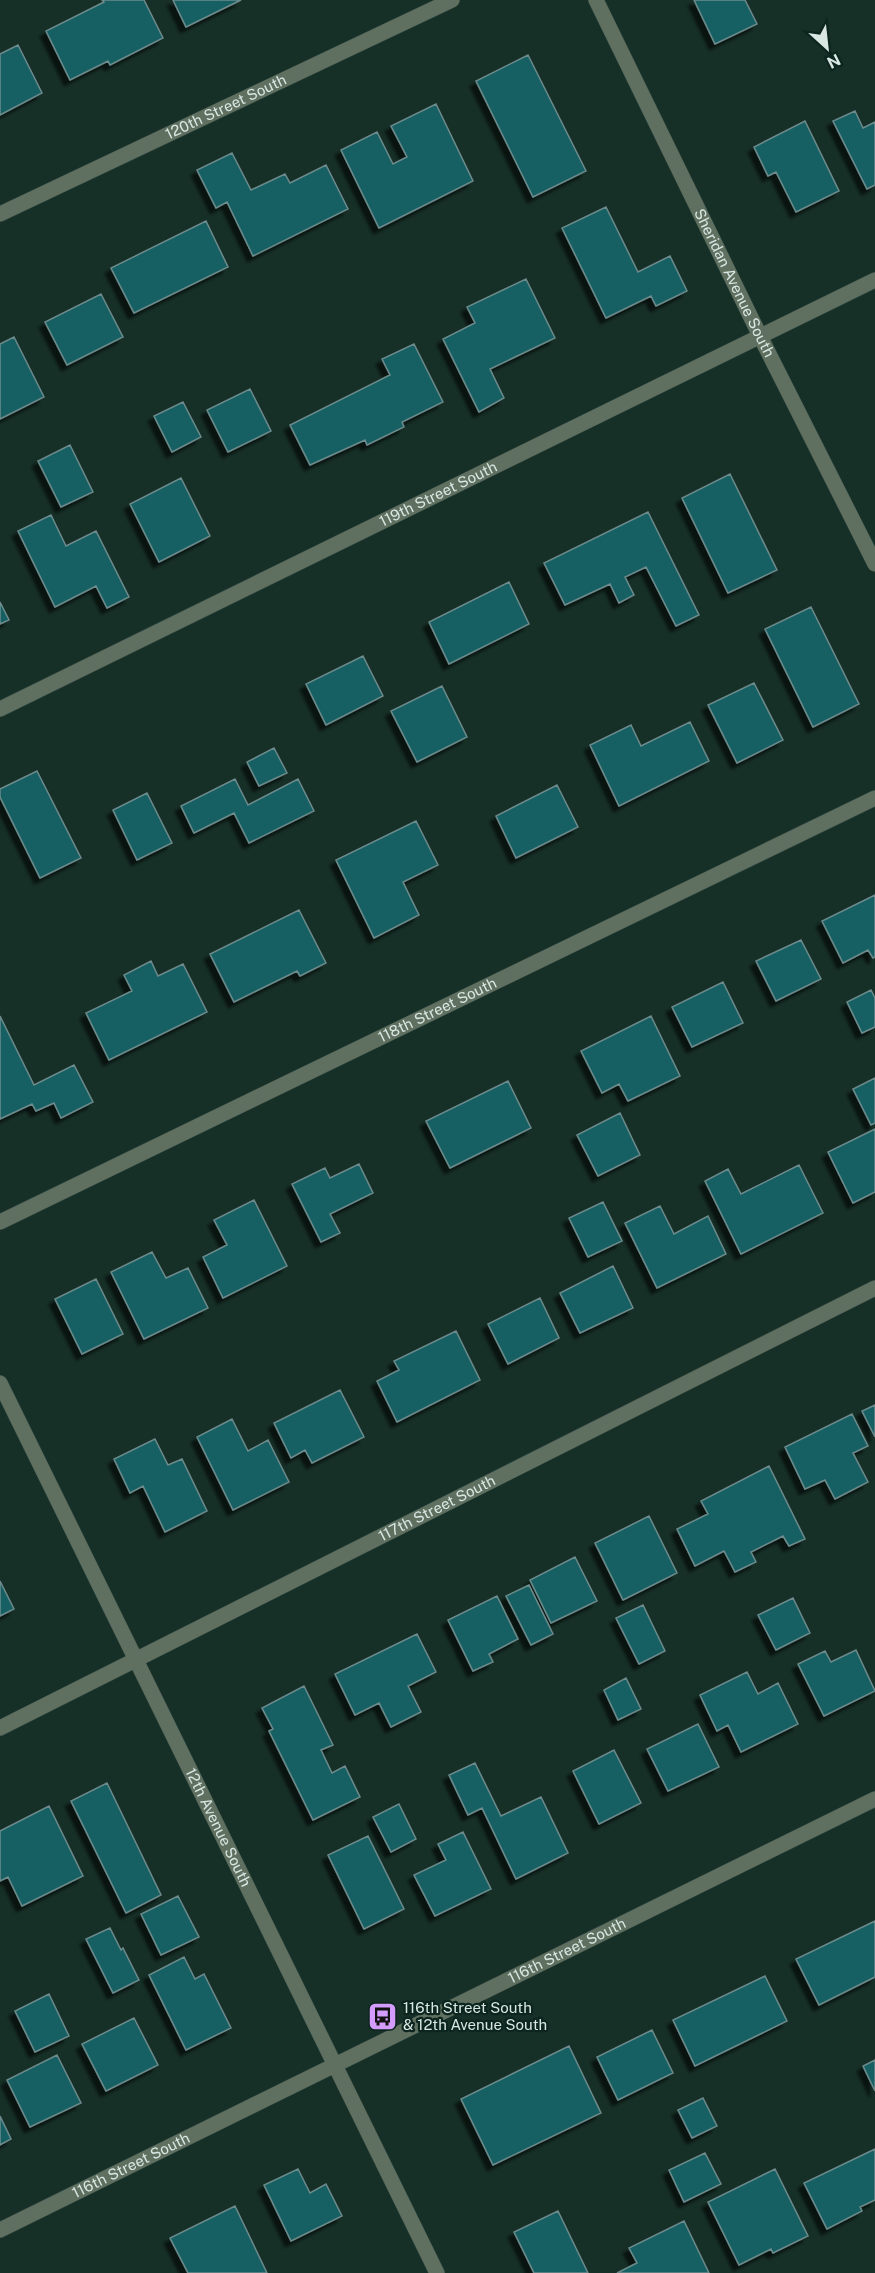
<svg xmlns="http://www.w3.org/2000/svg" width="875" height="2273" viewBox="0 0 875 2273" font-family="'Public Sans',sans-serif">
  <style>
    .building { fill: #176164; stroke: #6d8b8c; stroke-width: 1.5; filter: url(#shadow) }
    .lines { fill: none; stroke-linecap: round; stroke-linejoin: round }
    .minor-casing { stroke: #354c45; stroke-width: 16 }
    .minor { stroke: #607060; stroke-width: 15 }
    .labels { text-anchor: middle; stroke-width: 4.5; stroke-linejoin: round; paint-order: stroke }
    .street-label { font-size: 15px; fill: #d8e7e2; stroke: #0c251e }
    .poi-label { font-size: 15px; fill: #d8e7e2; stroke: #0c251e; text-anchor: start }
  </style>
  <defs>
    <filter id="shadow"><feDropShadow dx="-5.5" dy="5.5" stdDeviation="1.5" flood-color="#0009"/></filter>
  </defs>
  <rect width="100%" height="100%" fill="#162f27"/>
  <!-- building -->
  <path class="building" d="M102 0H144L163 38 110 65 108 61 70 80 46 31 104 2Z
    M173 0H241L186 27Z
    M694 0H745L757 24 715 44Z
    M18 45 42 93 0 115V54Z
    M528 55 586 171 533 197 476 81Z
    M436 104 473 181 379 228 341 150 377 132 393 164 407 157 391 126Z
    M855 111 863 128 875 122V185L867 189 833 121Z
    M805 121 839 191 796 212 776 172 768 176 754 147Z
    M232 153 251 190 285 174 290 183 326 165 348 209 253 256 227 202 216 208 197 170Z
    M606 207 638 272 670 256 687 291 656 306 651 296 606 318 562 228Z
    M206 221 228 267 134 313 111 268Z
    M526 279 555 338 490 369 504 398 479 412 443 339 475 323 467 307Z
    M101 294 123 337 67 365 45 322Z
    M14 337 44 397 0 419V344Z
    M414 344 443 402 402 422 404 427 367 445 365 440 310 465 290 425 390 375 382 359Z
    M250 389 271 431 228 452 207 410Z
    M183 402 201 437 172 452 154 416Z
    M70 445 93 492 61 507 38 461Z
    M730 474 777 570 728 593 682 498Z
    M181 478 210 536 159 562 130 504Z
    M648 512 699 615 676 626 646 567 625 577 634 595 619 603 610 584 565 605 544 563Z
    M51 515 66 546 96 531 129 597 107 608 96 586 55 607 18 531Z
    M509 582 529 624 449 664 429 622Z
    M0 602 9 620 0 624Z
    M811 607 859 704 813 727 765 629Z
    M363 656 383 696 326 725 306 684Z
    M754 683 783 740 737 763 708 705Z
    M442 686 467 737 417 762 391 711Z
    M690 722 709 761 619 806 590 745 631 725 641 746Z
    M274 748 287 773 259 786 247 762Z
    M37 771 81 858 40 878 0 797V789Z
    M235 779 248 805 298 779 314 811 249 843 234 813 194 833 181 806Z
    M557 785 578 827 516 858 496 816Z
    M147 793 172 843 137 860 113 810Z
    M416 821 438 865 403 882 419 915 374 938 336 860Z
    M875 895V957L873 958 868 950 843 963 822 921Z
    M299 910 326 963 300 976 297 971 234 1002 210 954Z
    M801 940 821 979 776 1001 756 961Z
    M151 961 158 976 183 964 207 1012 109 1060 86 1013 132 991 124 975Z
    M723 982 743 1023 692 1047 672 1007Z
    M871 990 875 998V1027L862 1033 847 1002Z
    M0 1016 34 1085 74 1065 93 1102 61 1118 54 1103 36 1111 32 1104 0 1119Z
    M651 1016 680 1076 628 1101 619 1084 602 1093 581 1051Z
    M875 1078V1123L871 1125 853 1089Z
    M508 1081 531 1128 450 1168 426 1121Z
    M620 1113 640 1155 598 1176 577 1135Z
    M875 1129V1192L853 1203 828 1152Z
    M359 1164 373 1193 330 1214 340 1233 321 1242 292 1184 325 1168 330 1178Z
    M799 1165 823 1213 741 1254 705 1181 728 1169 741 1194Z
    M254 1200 287 1266 223 1298 203 1257 227 1245 214 1220Z
    M603 1202 622 1241 588 1257 569 1218Z
    M660 1206 674 1234 708 1216 726 1254 657 1288 625 1223Z
    M152 1252 166 1278 188 1268 208 1308 144 1339 111 1272Z
    M613 1266 633 1308 580 1333 560 1293Z
    M96 1279 123 1334 82 1354 55 1299Z
    M540 1298 559 1338 508 1364 488 1324Z
    M456 1331 480 1380 397 1422 377 1381 399 1370 394 1361Z
    M340 1390 364 1437 312 1463 305 1450 291 1458 274 1423Z
    M875 1405V1437L862 1411Z
    M852 1414 868 1446 853 1453 868 1482 835 1499 825 1480 805 1489 785 1447Z
    M232 1419 248 1451 268 1440 289 1482 233 1510 197 1437Z
    M155 1439 168 1465 182 1459 207 1511 165 1532 143 1486 130 1493 114 1459Z
    M769 1466 805 1539 789 1546 783 1536 751 1552 756 1562 735 1572 724 1551 695 1566 677 1529 708 1514 701 1501Z
    M649 1516 677 1573 623 1600 595 1543Z
    M575 1557 597 1601 551 1623 530 1580Z
    M0 1581 14 1609 0 1616Z
    M529 1585 553 1634 531 1645 506 1596Z
    M497 1596 518 1639 489 1654 493 1662 473 1671 448 1620Z
    M793 1598 810 1633 776 1650 758 1615Z
    M643 1605 665 1651 639 1664 616 1618Z
    M417 1634 436 1672 408 1686 421 1712 391 1727 379 1703 355 1715 335 1674Z
    M856 1650 875 1691 824 1716 798 1664 825 1651 831 1662Z
    M747 1672 758 1694 778 1683 798 1724 741 1752 728 1725 717 1731 700 1695Z
    M626 1678 641 1709 618 1720 604 1690Z
    M304 1686 333 1745 321 1750 332 1773 345 1766 360 1797 313 1820 269 1731 273 1729 262 1708Z
    M698 1724 719 1767 668 1791 647 1749Z
    M614 1750 641 1803 599 1824 573 1771Z
    M475 1763 501 1816 541 1797 568 1853 516 1879 482 1808 468 1815 449 1775Z
    M107 1783 161 1895 126 1913 71 1801Z
    M399 1804 416 1839 391 1852 373 1817Z
    M49 1806 83 1876 22 1906 8 1877 0 1881V1831Z
    M463 1832 491 1889 435 1916 414 1875 446 1860 438 1844Z
    M368 1836 404 1909 364 1929 328 1855Z
    M178 1896 199 1937 161 1955 141 1914Z
    M875 1921V1977L819 2005 796 1959Z
    M110 1928 121 1950 123 1948 139 1980 113 1993 86 1939Z
    M184 1957 195 1979 204 1974 231 2028 186 2050 149 1975Z
    M765 1976 787 2021 695 2066 673 2020Z
    M49 1994 69 2036 35 2052 15 2011Z
    M134 2018 158 2065 106 2091 82 2044Z
    M652 2030 673 2073 618 2100 597 2057Z
    M569 2046 601 2113 493 2165 461 2099Z
    M57 2055 81 2103 30 2127 7 2080Z
    M875 2060V2091L863 2066Z
    M703 2098 717 2126 692 2138 678 2110Z
    M0 2116 11 2139 0 2145Z
    M875 2149V2200L860 2207 862 2211 827 2229 804 2183Z
    M705 2153 721 2184 684 2202 669 2170Z
    M298 2169 310 2193 326 2184 342 2216 291 2241 264 2185Z
    M775 2169 808 2236 773 2253 771 2249 739 2265 708 2202Z
    M235 2206 267 2273H188L170 2238Z
    M558 2211 588 2273H534L514 2232Z
    M684 2221 709 2273H617L637 2263 629 2248Z"/>
  <g class="lines">
    <defs>
      <g id="minor">
        <path id="s1" d="M596 0 760 336 875 564"/>
        <path id="s2" d="M0 214 452 0"/>
        <path id="s3" d="M0 709 875 280"/>
        <path id="s4" d="M0 1222 875 798"/>
        <path id="s5" d="M0 1383 437 2273"/>
        <path id="s6" d="M0 1728 875 1288"/>
        <path id="s7" d="M0 2230 875 1799"/>
      </g>
    </defs>
    <!-- minor casing -->
    <use href="#minor" class="minor-casing"/>
    <!-- minor -->
    <use href="#minor" class="minor"/>
  </g>
  <!-- icons -->
  <defs>
    <symbol id="bus-square" viewBox="-11 -11 22 22"><rect x="-9" y="-9" width="18" height="18" rx="4" fill="#d39cfc" stroke="#0c251e"/><path d="M-5-6H5V4H4V6H2V4H-2V6H-4V4H-5ZM-3.5-4V0h7V-4ZM-3.5 1.2v1.5H-2V1.2ZM2 1.2v1.5H3.5V1.2Z" fill="#111"/></symbol>
  </defs>
  <g fill-rule="evenodd">
    <use href="#bus-square" x="366" y="2000" width="33" height="33"/>
  </g>
  <g class="labels">
    <!-- street labels -->
    <g class="street-label">
      <text dy="5" stroke="none"><textPath href="#s2" startOffset="250">120th Street South</textPath></text>
      <text dy="5" stroke="none"><textPath href="#s1" startOffset="315">Sheridan Avenue South</textPath></text>
      <text dy="5" stroke="none"><textPath href="#s3" startOffset="488">119th Street South</textPath></text>
      <text dy="5" stroke="none"><textPath href="#s4" startOffset="486">118th Street South</textPath></text>
      <text dy="5" stroke="none"><textPath href="#s6" startOffset="489">117th Street South</textPath></text>
      <text dy="5" stroke="none"><textPath href="#s5" startOffset="495">12th Avenue South</textPath></text>
      <text dy="5" stroke="none"><textPath href="#s7" startOffset="632">116th Street South</textPath></text>
      <text dy="5" stroke="none"><textPath href="#s7" startOffset="146">116th Street South</textPath></text>
    </g>
    <!-- poi labels -->
    <g class="poi-label">
      <text x="403" y="2013">116th Street South<tspan x="403" dy="17">&amp; 12th Avenue South</tspan></text>
    </g>
  </g>
  <!-- north arrow -->
  <g transform="translate(827 48) rotate(153)" stroke="#0c251e" stroke-width="4.5" paint-order="stroke">
  <path d="M0-4.5L10 22L0 15L-10 22Z" fill="#d8e7e2"/>
  <text y="-9" font-size="16" font-weight="bold" text-anchor="middle" fill="#d8e7e2">N</text>
  </g>
</svg>
